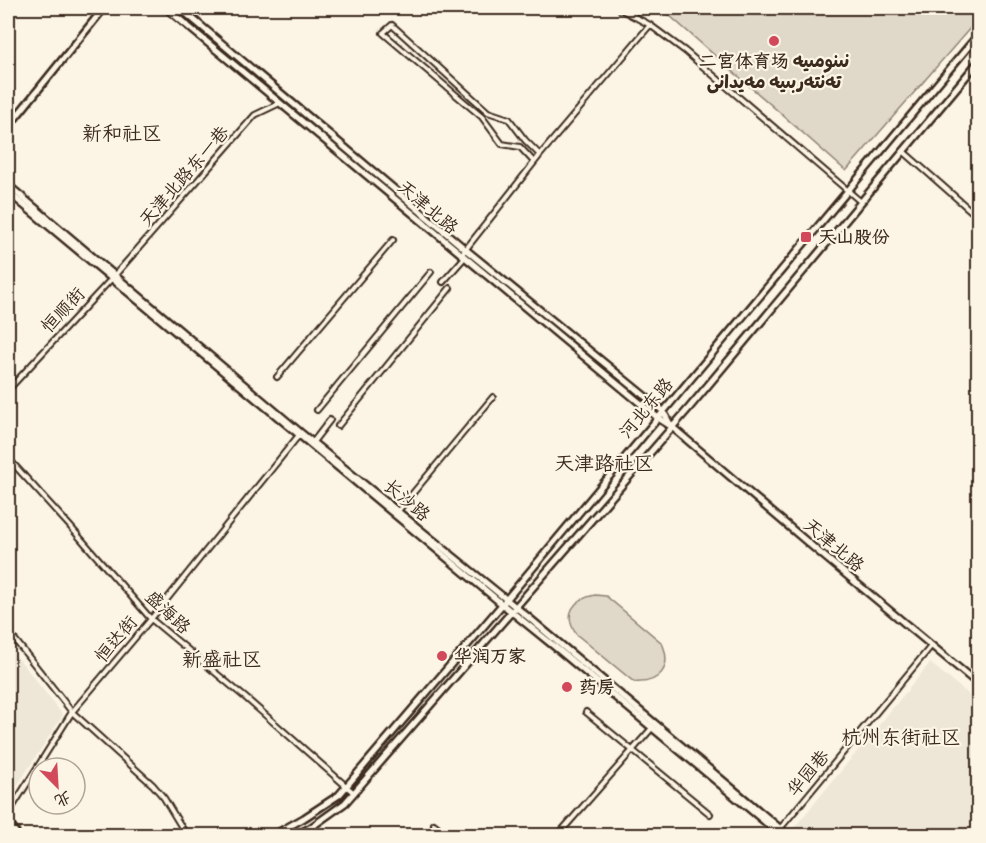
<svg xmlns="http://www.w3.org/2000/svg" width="986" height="843" viewBox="0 0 986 843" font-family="Pangolin,'Playpen Sans Arabic','LXGW WenKai TC',sans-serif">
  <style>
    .built { fill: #eee6d6 }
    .green { fill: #e0d8c8; stroke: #8e8173; stroke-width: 1.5 }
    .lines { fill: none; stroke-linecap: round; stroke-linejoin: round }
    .street-casing { stroke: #3b2a1e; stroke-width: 8 }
    .secondary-casing { stroke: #3b2a1e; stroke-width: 10 }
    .street { stroke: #fcf5e5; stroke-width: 4 }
    .secondary { stroke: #fcf5e5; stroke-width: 5 }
    .poi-dot { fill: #d1495b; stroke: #fcf5e5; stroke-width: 2 }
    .labels { text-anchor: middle; stroke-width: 4.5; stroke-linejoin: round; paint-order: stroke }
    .poi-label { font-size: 18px; font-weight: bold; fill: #3b2a1e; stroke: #fcf5e5; text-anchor: start }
    .street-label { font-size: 18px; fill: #3b2a1e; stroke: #fcf5e5 }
    .neighbourhood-label { font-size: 20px; fill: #3b2a1e; stroke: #fcf5e5 }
  </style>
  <rect width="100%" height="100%" fill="#fcf5e5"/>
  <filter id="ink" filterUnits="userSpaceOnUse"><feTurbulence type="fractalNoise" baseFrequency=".0167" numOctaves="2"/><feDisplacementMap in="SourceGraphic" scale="12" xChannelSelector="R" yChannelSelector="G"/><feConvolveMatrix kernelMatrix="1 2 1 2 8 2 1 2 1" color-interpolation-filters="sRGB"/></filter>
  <g filter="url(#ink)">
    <!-- built -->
    <path class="built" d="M8 645 63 715 15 789H8Z
      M930 663 978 702V835H803L794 828Z"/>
    <!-- green -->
    <path class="green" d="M661 8H978V19L846 171Z
      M595 595 606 596 662 643C673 668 659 684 634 682L576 634C563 614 573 599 595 595Z"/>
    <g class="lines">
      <defs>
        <path id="street" d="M618 8 650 25 685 51 861 202
          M632 15 638 8
          M903 151 978 217
          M534 162 520 147 502 144 482 117 383 33 392 25 488 112 509 119 525 140 540 155
          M462 254 540 155 650 25
          M443 282 465 257
          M277 377 393 240
          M8 390 115 275 255 115 280 103
          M317 410 431 272
          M338 426 450 288
          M313 442 330 420
          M8 458 68 524 151 619 247 699 354 793
          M398 511 493 397
          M8 631 72 712 153 785 164 798 187 836
          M586 712 710 814
          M8 814 72 712 151 619 299 435
          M434 824 449 836
          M557 836 652 728
          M774 836 932 645"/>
        <path id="secondary" d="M166 8 658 418 672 427 813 547 978 684
          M180 8 465 249 663 411 671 426
          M8 127 104 8
          M8 185 301 433 528 617 789 836
          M8 192 502 604 554 646 782 836
          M8 822 18 836
          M272 836 304 818 339 795 506 600 978 35
          M295 836 310 828 345 803 689 408 978 62"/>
      </defs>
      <!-- street casing -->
      <use href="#street" class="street-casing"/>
      <!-- secondary casing -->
      <use href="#secondary" class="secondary-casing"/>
      <!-- street -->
      <use href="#street" class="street"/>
      <!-- secondary -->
      <use href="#secondary" class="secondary"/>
    </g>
  </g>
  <!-- markers -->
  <g class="poi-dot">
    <circle cx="774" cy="41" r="6"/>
    <rect x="800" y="231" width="12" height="12" rx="3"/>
    <circle cx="442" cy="656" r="6"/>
    <circle cx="567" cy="687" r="6"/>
  </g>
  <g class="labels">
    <!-- poi labels -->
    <g class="poi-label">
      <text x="774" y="67" text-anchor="middle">二宫体育场 نىنومىيە<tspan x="774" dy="21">تەنتەربىيە مەيدانى</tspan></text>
      <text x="818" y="243">天山股份</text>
      <text x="454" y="662">华润万家</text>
      <text x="579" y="693">药房</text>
    </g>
    <!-- street labels -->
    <g class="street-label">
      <text transform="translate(184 176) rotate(-49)" y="6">天津北路东一巷</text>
      <text transform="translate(428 207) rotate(40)" y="6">天津北路</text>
      <text transform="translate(63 310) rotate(-47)" y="6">恒顺街</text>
      <text transform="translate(646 408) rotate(-50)" y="6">河北东路</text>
      <text transform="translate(407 500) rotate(40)" y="6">长沙路</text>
      <text transform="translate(834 545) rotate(40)" y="6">天津北路</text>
      <text transform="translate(168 612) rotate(43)" y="6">盛海路</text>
      <text transform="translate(116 639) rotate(-50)" y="6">恒达街</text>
      <text transform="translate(808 773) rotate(-50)" y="6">华园巷</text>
    </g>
    <!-- neighbourhood labels -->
    <g class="neighbourhood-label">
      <text x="122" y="140">新和社区</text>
      <text x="604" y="470">天津路社区</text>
      <text x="222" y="666">新盛社区</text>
      <text x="901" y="744">杭州东街社区</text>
    </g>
  </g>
  <!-- margin -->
  <rect width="986" height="843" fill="none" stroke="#fcf5e5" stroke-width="30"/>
  <rect x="15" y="15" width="956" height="813" fill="none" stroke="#3b2a1e" stroke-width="2" filter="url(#ink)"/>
  <!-- north arrow -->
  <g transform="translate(57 786) rotate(156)"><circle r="28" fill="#fcf5e5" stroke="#afa495" stroke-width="1.5"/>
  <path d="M0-4.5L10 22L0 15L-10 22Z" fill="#d1495b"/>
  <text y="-9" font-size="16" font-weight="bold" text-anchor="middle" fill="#3b2a1e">北</text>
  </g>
</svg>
